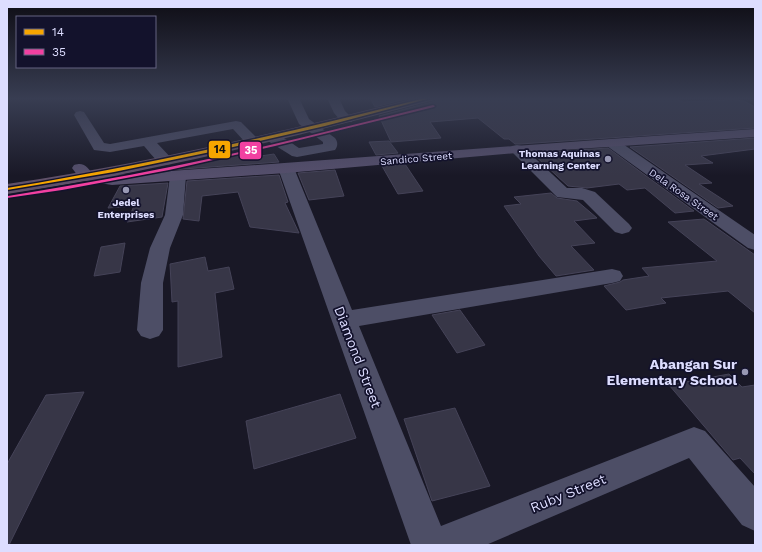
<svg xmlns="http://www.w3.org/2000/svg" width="762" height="552" viewBox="0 0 762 552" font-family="'Work Sans',sans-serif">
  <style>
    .building { fill: #373647; stroke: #454358 }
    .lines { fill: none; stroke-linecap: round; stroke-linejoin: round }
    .minor { fill: #4d4e66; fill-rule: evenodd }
    .major { fill: #554f6c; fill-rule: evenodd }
    .highway { fill: #605169; fill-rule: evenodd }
    .bus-1-casing { stroke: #13122c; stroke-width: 3 }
    .bus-2-casing { stroke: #13122c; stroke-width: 3 }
    .bus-1 { fill: #f7a600; fill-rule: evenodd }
    .bus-2 { fill: #f240a1; fill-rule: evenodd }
    .poi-dot { fill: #9898b3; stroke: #13122c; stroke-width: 1.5 }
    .labels { text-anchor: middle; stroke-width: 3.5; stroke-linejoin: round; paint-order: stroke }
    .far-poi-label { font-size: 10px; font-weight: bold; fill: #ddf; stroke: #13122c; text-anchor: end }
    .far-street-label { font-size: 10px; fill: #ddf; stroke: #13122c }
    .near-street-label { font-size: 14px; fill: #ddf; stroke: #13122c }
    .near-poi-label { font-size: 14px; font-weight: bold; fill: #ddf; stroke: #13122c; text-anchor: end }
    .line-badge { stroke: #13122c; stroke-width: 1.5 }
    .badge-label { font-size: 11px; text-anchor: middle; font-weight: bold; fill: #fff }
    .pale-badge-label { font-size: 11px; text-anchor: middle; font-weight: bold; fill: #111 }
  </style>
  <rect width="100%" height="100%" fill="#191826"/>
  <!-- building -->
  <path class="building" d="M370 98H409L375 107Z
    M438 98H675L683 102 733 100 744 101 755 107V128L520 144H515L509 139H504L478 118 430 122 441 138 391 142 379 116 435 101Z
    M755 138V149L701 156 713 163 685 165 712 183 699 184 733 206 718 208 630 147Z
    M389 141 398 153 376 155 369 142Z
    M608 148 694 211 675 213 645 188 627 190 619 184 587 188 568 186 532 153Z
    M238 152 240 159 274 154 279 162 156 171Z
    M405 164 423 191 398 194 382 166Z
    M335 170 344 196 309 200 298 173Z
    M279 175 288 202 285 203 299 233 250 227 238 192 202 196 199 221 183 219 187 181Z
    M168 183 162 217 127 222 134 206 108 208 120 186Z
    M551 193 557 198 577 201 597 218 574 221 595 243 571 246 594 270 556 276 539 256 504 206 521 204 514 197Z
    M704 219 755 255V313L728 291 661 298 666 303 626 310 604 286 620 282 623 280 649 276 642 268 717 261 668 222Z
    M125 243 120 272 94 276 101 247Z
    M205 257 208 271 229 267 234 289 215 293 222 357 178 367V301L172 302 170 264Z
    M460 310 485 345 457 353 432 315Z
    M729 374 742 387 755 385V474L740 458 733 460 669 385Z
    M84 392 9 545H7V464L46 395Z
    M340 394 356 438 254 469 246 421Z
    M455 408 490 486 432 501 404 419Z"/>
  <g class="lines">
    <!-- minor -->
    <path class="minor" d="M287 98H299L309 119 335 138C338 142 338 146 335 150L297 157 292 156 268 141 266 138 268 135C279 132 290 142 299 148L323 144V142L299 124Z
      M327 98H339L345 111 353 119 352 122H342L334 113Z
      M80 111 84 112 104 143 110 144 236 121 241 122 261 142 259 145C247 148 241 137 233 129L157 143 174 161 171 164C159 167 152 155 144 146L110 152 94 150 74 115 76 112Z
      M612 139 617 140 755 235V250L748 248 607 146 605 143 607 140Z
      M517 145 522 146 567 188H582L595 192 629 224 632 228 629 232 622 234 615 232 583 200 557 197 512 152 510 149 512 146Z
      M286 163 292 165 294 168 352 310 612 269 620 271 623 276 620 281 612 283 359 326 441 526 694 427 705 431 755 487V531L742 525 689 458 486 545H411L278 168 280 165Z
      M178 171 184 173 186 176 183 215 170 248 163 283V330L159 336 150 339 141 336 137 330 141 283 150 248 165 215 170 176 172 173Z"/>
    <!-- major -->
    <path class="major" d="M755 129V137L517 153 286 173 112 185 81 180 72 168 74 165C84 162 86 166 92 173L112 175C326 161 541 143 755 129Z"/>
    <!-- highway -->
    <path class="highway" d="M416 98H437L435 100C293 137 152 173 7 194V184C145 164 281 132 416 98Z"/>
    <defs>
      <path id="bus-1" d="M425 98H431L325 126 220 150 114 172 7 190V188C148 165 287 133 425 98Z"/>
      <path id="bus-2" d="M433 105 435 106 434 107 275 146 169 170 62 190 7 198V196H8C62 187 116 178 170 167 258 149 346 127 433 105Z"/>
    </defs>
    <!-- bus-1 casing -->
    <use href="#bus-1" class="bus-1-casing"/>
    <!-- bus-2 casing -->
    <use href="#bus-2" class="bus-2-casing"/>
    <!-- bus-1 -->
    <use href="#bus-1" class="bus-1"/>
    <!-- bus-2 -->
    <use href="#bus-2" class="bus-2"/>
  </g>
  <!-- sky -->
  <linearGradient id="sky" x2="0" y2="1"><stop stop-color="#0e0d15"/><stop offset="0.56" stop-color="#383d52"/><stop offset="1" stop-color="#383d52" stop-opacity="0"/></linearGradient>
  <rect width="762" height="176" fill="url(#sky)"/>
  <!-- markers -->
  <g class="poi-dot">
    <circle cx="608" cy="159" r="4"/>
    <circle cx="126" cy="190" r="4"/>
    <circle cx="745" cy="372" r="4"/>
  </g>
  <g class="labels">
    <!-- far-poi labels -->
    <g class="far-poi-label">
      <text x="600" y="157">Thomas Aquinas<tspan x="600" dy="12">Learning Center</tspan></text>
      <text x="126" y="206" text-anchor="middle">Jedel<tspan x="126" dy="12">Enterprises</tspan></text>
    </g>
    <!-- far-street labels -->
    <g class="far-street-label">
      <text transform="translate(416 158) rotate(-5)" y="4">Sandico Street</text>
      <text transform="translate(684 194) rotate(35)" y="4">Dela Rosa Street</text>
    </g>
    <!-- near-street labels -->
    <g class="near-street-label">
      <text transform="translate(358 357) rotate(69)" y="5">Diamond Street</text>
      <text transform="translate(568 493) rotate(-22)" y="5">Ruby Street</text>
    </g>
    <!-- near-poi labels -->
    <g class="near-poi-label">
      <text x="737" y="369">Abangan Sur<tspan x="737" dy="16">Elementary School</tspan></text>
    </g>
  </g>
  <g class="line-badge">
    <rect x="208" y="140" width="23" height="19" rx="4" fill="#f7a600"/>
    <rect x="239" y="141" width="23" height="19" rx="4" fill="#f240a1"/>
  </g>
  <g class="badge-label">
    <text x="251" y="154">35</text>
  </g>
  <g class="pale-badge-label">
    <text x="220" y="153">14</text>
  </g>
  <!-- border -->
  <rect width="762" height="552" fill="none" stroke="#ddddff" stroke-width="16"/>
  <!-- legend -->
  <rect x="16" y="16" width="140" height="52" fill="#13122c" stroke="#646380"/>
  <rect x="24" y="29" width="20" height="6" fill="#f7a600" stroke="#646380"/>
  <text x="52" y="36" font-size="12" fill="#ddddff">14</text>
  <rect x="24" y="49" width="20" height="6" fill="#f240a1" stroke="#646380"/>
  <text x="52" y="56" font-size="12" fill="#ddddff">35</text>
</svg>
